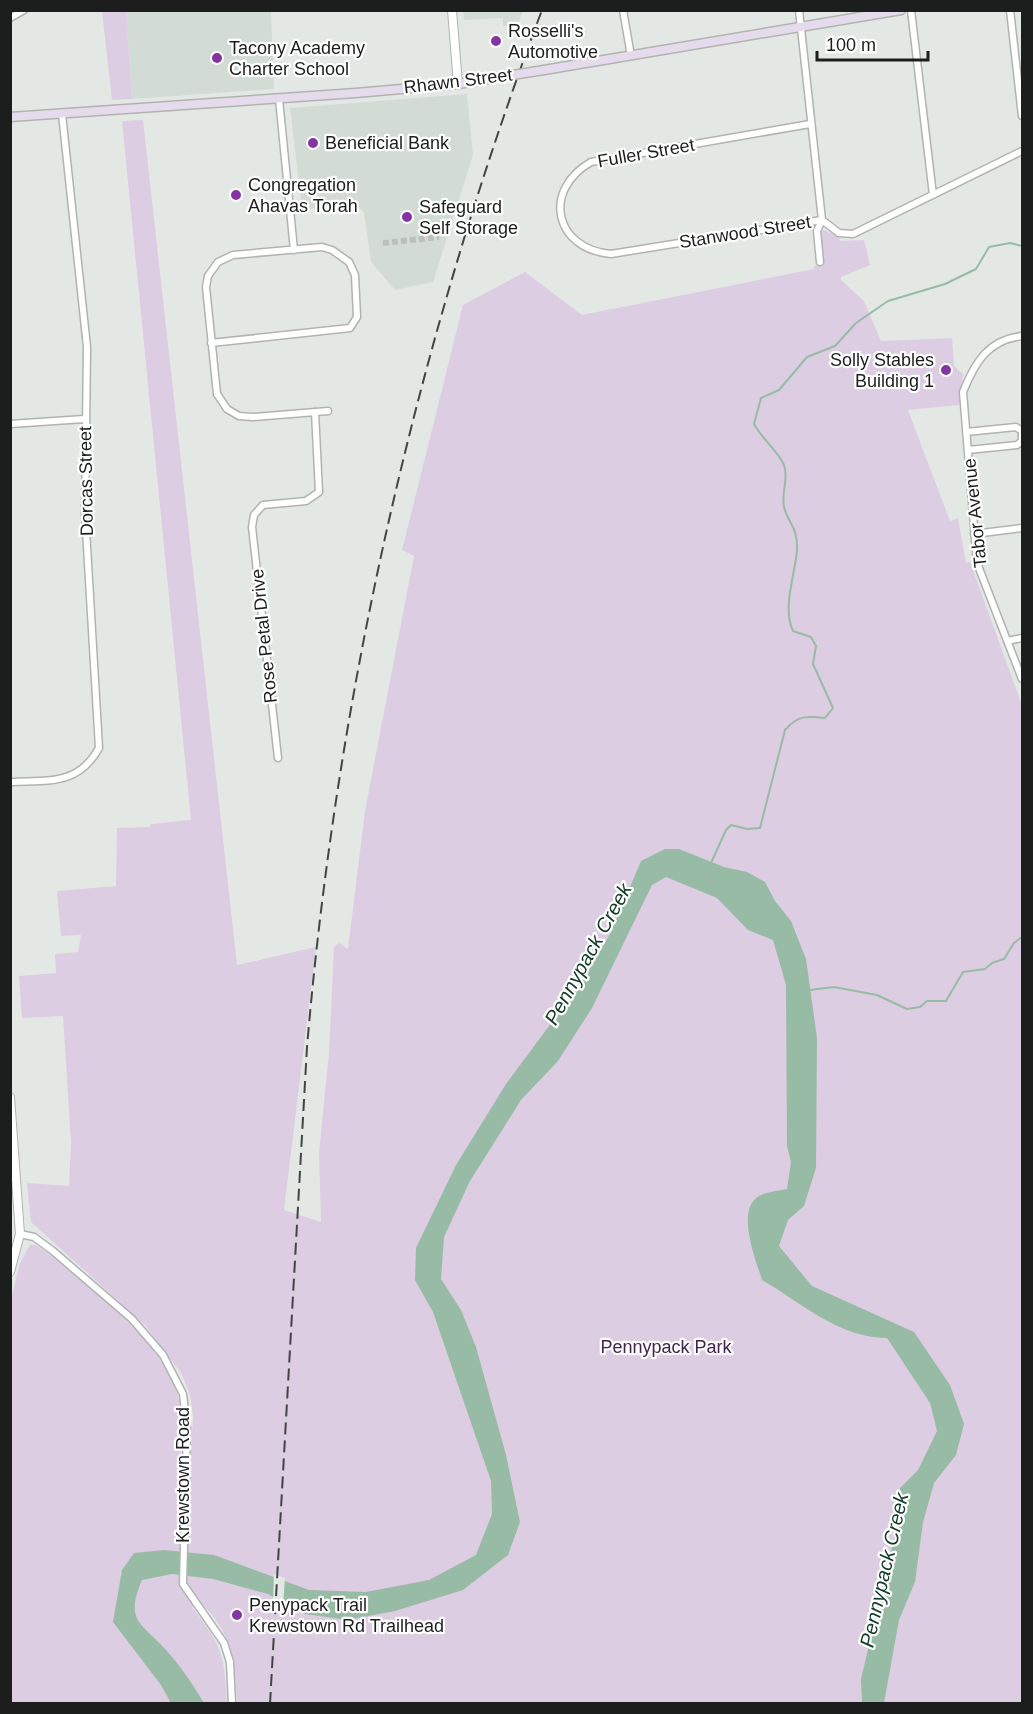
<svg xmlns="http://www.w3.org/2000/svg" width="1033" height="1714" viewBox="0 0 1033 1714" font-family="Arial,sans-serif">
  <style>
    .built { fill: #d2dcd5 }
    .green { fill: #dccde3 }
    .water { fill: #98bba5 }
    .pier { fill: #e4e8e5 }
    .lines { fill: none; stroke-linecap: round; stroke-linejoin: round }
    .stream { stroke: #98bba5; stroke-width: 2 }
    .minor-tunnel { stroke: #bcc0bd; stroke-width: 6; stroke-dasharray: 6 3; stroke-linecap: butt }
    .minor-casing { stroke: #b0b4b1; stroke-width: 9 }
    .tertiary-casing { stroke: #b0b4b1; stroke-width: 10 }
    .secondary-casing { stroke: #b0b4b1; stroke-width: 11 }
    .minor { stroke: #fff; stroke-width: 6 }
    .tertiary { stroke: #fff; stroke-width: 8 }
    .secondary { stroke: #e6dbec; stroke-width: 8 }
    .rail { stroke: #434544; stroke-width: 2; stroke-dasharray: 12 6; stroke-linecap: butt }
    .secondary-bridge-casing { stroke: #b0b4b1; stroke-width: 11; stroke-linecap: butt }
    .secondary-bridge { stroke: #e6dbec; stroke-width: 8 }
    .poi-dot { fill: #8534a4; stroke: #fff; stroke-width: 2 }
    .labels { text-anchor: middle; stroke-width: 4.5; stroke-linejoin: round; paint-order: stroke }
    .poi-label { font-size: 18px; fill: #1c1e1d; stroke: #fff; text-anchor: start }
    .street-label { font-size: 18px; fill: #1c1e1d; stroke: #fff }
    .park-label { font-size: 18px; fill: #41244d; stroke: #fff }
    .water-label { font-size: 20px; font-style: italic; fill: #103c26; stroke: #fff }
  </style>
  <rect width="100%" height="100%" fill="#e4e8e5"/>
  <!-- built -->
  <path class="built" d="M126 11H271L274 89 132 99Z
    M463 11V10L523 11 517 26H503V18L464 20Z
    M467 94 473 155 433 282 395 290 371 262 364 212 357 207 302 209 290 108Z"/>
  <!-- green -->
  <path class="green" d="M102 11H126L132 99 112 100Z
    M143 120 237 965 316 947 284 1210 321 1222 319 1153 329 1053 334 947 339 943 348 949 365 811 414 556 402 550 463 305 525 272 582 315 814 269V266L823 264 820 232 824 230 839 237 840 241 864 240 870 265 841 277V280L864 301 881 341 952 338 954 366 963 374 959 405 908 410 950 521 958 518 966 563 970 562 1022 705V1703H237C235 1660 233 1634 200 1602L192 1607C223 1648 224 1653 227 1703L11 1704 10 1304 20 1263 30 1245H36L49 1254C95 1293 172 1346 181 1409 185 1433 177 1459 182 1482L179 1483 177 1518 190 1519 189 1483 193 1417 190 1394 181 1373 145 1325 31 1222 27 1183 69 1186 71 1143 63 1016 22 1018 19 976 56 973 55 954 78 952 81 935 61 936 57 891 116 886 117 828 150 827 151 824 191 820 122 121Z"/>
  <!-- water -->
  <path class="water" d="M665 849H679L724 867 747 872 765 882 775 901 791 921 806 959 817 1038 816 1168 804 1206 788 1220 779 1246 812 1286 914 1332 950 1385 964 1424 956 1455 934 1483 923 1522 915 1582 899 1620 884 1703H862L861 1679 894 1539 900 1488 918 1470 937 1431 930 1403 887 1338C839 1338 802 1303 762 1280 756 1260 735 1210 759 1196 766 1192 778 1191 787 1189L791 1162 787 1146 786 985 773 940 748 930 717 898 666 877 652 885 592 1008 558 1061 521 1100 470 1181 444 1237 441 1279 461 1310 476 1347 506 1455 520 1522 508 1555 463 1590 395 1611 347 1620 305 1614 268 1594 213 1579 172 1574 142 1580C124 1622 142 1623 166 1650 180 1665 194 1686 204 1703H171L161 1685 113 1622 122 1570 134 1553 164 1550 214 1555 309 1590 366 1592 429 1580 476 1555 492 1514 491 1481 433 1312 415 1280 416 1248 456 1165 506 1084 584 979 611 932 641 861Z"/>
  <!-- pier -->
  <path class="pier" d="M274 1574 285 1578 283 1605 273 1600Z"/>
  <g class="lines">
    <!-- stream -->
    <path class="stream" d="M711 863 726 830 731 825 747 829 760 828 785 730C798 715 807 716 825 718L833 708 813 664 816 646 811 637 793 631C782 607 795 576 797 550 798 526 788 524 784 507 781 494 789 477 784 465 778 451 762 439 754 424L761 398 779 390 807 357 835 346 856 323 888 301 945 284 976 269 989 247 1010 243 1022 246
      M810 990 834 987 877 995 907 1009 920 1007 927 1001H946L963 972 985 969 992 963 1004 959 1014 943 1022 937"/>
    <!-- minor-tunnel -->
    <path class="minor-tunnel" d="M383 243 439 237"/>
    <defs>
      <path id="minor" d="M623 10 631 56
        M799 10 822 220
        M911 10 933 195
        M1010 10 1022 116
        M10 18 24 10
        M279 99 294 250
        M810 124 591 162C542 190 554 249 611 254L822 220
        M822 220 839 233 853 234 1022 151
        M820 262 817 231 822 220
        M1022 336C988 340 975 362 963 392L977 563 1022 679
        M211 343 350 328 357 317 355 275 349 262 332 250 322 247 233 255 218 262 208 276 206 287 217 394 227 409 239 416 253 417 328 411
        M10 424 84 419
        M966 432 1016 427 1022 431V441L1017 445 968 450
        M974 534 1022 528
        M1007 641 1022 638
        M278 758 252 527 254 515 263 505 306 501 319 492 315 412
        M10 782C48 780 78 786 99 748L85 513 87 347 62 114
        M20 1234 34 1237 53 1251 132 1319 163 1355 183 1394 187 1429 183 1584 224 1643 230 1662 232 1704"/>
      <path id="tertiary" d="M452 10 458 84
        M10 1097 20 1234 10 1272"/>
      <path id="secondary" d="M544 70 901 10
        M10 117 356 93 458 84 494 78"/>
    </defs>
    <!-- minor casing -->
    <use href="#minor" class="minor-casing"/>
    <!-- tertiary casing -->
    <use href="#tertiary" class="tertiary-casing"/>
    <!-- secondary casing -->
    <use href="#secondary" class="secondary-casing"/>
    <!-- minor -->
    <use href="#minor" class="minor"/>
    <!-- tertiary -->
    <use href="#tertiary" class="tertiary"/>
    <!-- secondary -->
    <use href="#secondary" class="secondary"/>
    <!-- rail -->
    <path class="rail" d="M270 1704 307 1047C337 693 417 343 542 10"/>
    <defs>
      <path id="secondary-bridge" d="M494 78 544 70"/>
    </defs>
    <!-- secondary-bridge casing -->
    <use href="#secondary-bridge" class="secondary-bridge-casing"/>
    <!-- secondary-bridge -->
    <use href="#secondary-bridge" class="secondary-bridge"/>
  </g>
  <!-- markers -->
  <g class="poi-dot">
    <circle cx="496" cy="41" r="6"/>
    <circle cx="217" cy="58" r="6"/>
    <circle cx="313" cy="143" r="6"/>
    <circle cx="236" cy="195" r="6"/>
    <circle cx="407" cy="217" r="6"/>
    <circle cx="946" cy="370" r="6"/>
    <circle cx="237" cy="1615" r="6"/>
  </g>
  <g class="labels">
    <!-- poi labels -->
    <g class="poi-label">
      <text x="508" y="37">Rosselli's<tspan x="508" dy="21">Automotive</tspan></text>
      <text x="229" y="54">Tacony Academy<tspan x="229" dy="21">Charter School</tspan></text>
      <text x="325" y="149">Beneficial Bank</text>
      <text x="248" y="191">Congregation<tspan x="248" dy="21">Ahavas Torah</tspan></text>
      <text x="419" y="213">Safeguard<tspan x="419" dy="21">Self Storage</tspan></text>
      <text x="934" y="366" text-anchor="end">Solly Stables<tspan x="934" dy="21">Building 1</tspan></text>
      <text x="249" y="1611">Penypack Trail<tspan x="249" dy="21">Krewstown Rd Trailhead</tspan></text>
    </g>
    <!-- street labels -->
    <g class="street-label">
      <text transform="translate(458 81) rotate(-7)" y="6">Rhawn Street</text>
      <text transform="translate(646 153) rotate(-10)" y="6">Fuller Street</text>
      <text transform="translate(745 232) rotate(-9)" y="6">Stanwood Street</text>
      <text transform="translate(86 481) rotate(-91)" y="6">Dorcas Street</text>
      <text transform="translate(975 513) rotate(-96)" y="6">Tabor Avenue</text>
      <text transform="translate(264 636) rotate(-96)" y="6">Rose Petal Drive</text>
      <text transform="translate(183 1475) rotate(-90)" y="6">Krewstown Road</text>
    </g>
    <!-- park labels -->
    <g class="park-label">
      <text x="666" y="1353">Pennypack Park</text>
    </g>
    <!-- water labels -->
    <g class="water-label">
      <text transform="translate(588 954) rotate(-61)" y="7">Pennypack Creek</text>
      <text transform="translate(884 1570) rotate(-77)" y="7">Pennypack Creek</text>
    </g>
  </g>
  <!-- border -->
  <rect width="1033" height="1714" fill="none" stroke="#1c1e1d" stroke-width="24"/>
  <!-- scale -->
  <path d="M817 51v9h111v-9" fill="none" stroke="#1c1e1d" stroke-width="3"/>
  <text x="826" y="51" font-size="18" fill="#1c1e1d" stroke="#ffffff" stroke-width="4.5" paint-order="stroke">100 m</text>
</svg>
